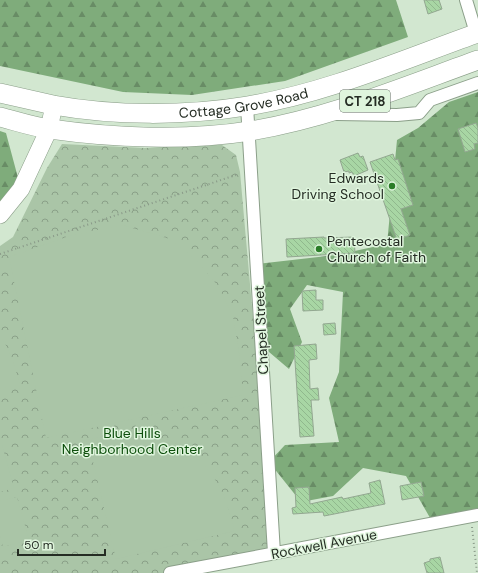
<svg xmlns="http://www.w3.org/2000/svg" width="478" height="573" viewBox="0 0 478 573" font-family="'DM Sans',sans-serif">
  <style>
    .forest { fill: url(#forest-firs) }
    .park { fill: url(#park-crowns) }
    .pitch { fill: #aac5a7 }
    .building { fill: url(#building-back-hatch); stroke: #93a791 }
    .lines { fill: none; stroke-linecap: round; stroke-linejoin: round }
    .street-casing { stroke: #8b9f89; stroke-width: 14 }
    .secondary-casing { stroke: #8b9f89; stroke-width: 18 }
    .primary-casing { stroke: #8b9f89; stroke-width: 20 }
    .path { stroke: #899988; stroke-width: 2; stroke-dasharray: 1 3; stroke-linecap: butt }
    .street { stroke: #fff; stroke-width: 12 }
    .secondary { stroke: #fff; stroke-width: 17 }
    .primary { stroke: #fff; stroke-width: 19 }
    .poi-dot { fill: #2b7d28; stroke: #dff5dd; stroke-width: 1.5 }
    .labels { text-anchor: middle; stroke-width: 3; stroke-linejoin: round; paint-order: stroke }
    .shield { fill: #dff5dd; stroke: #5d695c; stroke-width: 1 }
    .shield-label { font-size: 13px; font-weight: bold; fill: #252d24 }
    .street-label { font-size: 14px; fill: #252d24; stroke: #dff5dd }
    .poi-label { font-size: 14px; fill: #252d24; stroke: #dff5dd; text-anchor: end }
    .park-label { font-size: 14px; fill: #0d4e0c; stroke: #dff5dd }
  </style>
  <defs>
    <pattern id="forest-firs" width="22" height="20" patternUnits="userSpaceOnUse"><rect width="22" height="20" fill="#7fac7b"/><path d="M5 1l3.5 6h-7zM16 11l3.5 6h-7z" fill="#688c65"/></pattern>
    <pattern id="park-crowns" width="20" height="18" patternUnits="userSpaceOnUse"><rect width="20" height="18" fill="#aac5a7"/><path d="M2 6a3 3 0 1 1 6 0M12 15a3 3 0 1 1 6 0" fill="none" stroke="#8aa088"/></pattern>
    <pattern id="building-back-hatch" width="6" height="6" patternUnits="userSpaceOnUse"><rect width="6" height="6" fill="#a8d6a4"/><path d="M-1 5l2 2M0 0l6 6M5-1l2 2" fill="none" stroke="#90b88d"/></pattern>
  </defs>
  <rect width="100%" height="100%" fill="#d2e7d0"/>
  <!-- forest -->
  <path class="forest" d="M0 0H396L408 37 285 81 192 95 123 92 0 66Z
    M478 92V515L433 523 406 476 363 468 333 496 301 502 269 462 285 445 339 442 329 398 339 372 343 292 307 285 290 309 302 342 289 369 262 346 257 264 336 255 387 244 397 140 418 128 449 102Z
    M0 131 6 133 21 189 0 215Z"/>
  <!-- park -->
  <path class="park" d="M62 144 145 148 189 145H222L236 155 240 172 274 553 170 573H0V246L13 237 47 168Z"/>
  <!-- pitch -->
  <path class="pitch" d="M122 225 170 239 197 261 218 286 233 316 239 353 243 395 46 438 9 257 72 235Z
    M0 336C11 350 15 368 20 385L0 389Z
    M131 432C148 435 166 437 181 446 185 448 189 452 193 455 217 474 229 502 234 531L116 559 88 440 116 433Z
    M2 445 14 488 0 492V446Z
    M17 497 29 540 3 547 0 536V501Z"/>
  <!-- building -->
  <path class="building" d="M424 0H439L442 9 428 14Z
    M476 123 478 128V143L474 144 475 149 465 152 458 129Z
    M358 153 360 157 363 156 368 170 354 176 352 172 349 173V171L344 172 340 160Z
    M393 154 395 160 398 159 413 205 401 209 410 235 397 240 370 162Z
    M324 237V238L354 237 355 253 287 257 286 239Z
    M316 290V300H323V310L303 311 302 291Z
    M335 323 336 334 324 335 323 324Z
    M316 344 317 359 309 360 310 389 318 388 319 400H311L314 436 300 437 294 346Z
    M380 480 385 504 324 516 323 512 293 514 292 508 296 507 295 488 309 487 310 504 342 497 343 499 371 493 369 483Z
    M421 482 424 496 402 500 400 486Z
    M440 557 444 573H427L424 563 430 561V559Z"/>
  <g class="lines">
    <defs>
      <path id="street" d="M466 0 476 33
        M247 106 274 553
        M337 114 397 115 419 113 430 100 478 83
        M170 573 478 515"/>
      <path id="secondary" d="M0 215 21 189 49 129 54 105"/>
      <g id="primary">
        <path id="s1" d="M0 93C18 97 35 101 53 105 114 116 186 116 247 106 327 93 402 60 478 33"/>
        <path d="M0 117C16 121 33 127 50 129 113 138 187 141 250 131 329 118 403 87 478 60"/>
      </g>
    </defs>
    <!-- street casing -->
    <use href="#street" class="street-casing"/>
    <!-- secondary casing -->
    <use href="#secondary" class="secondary-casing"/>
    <!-- primary casing -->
    <use href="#primary" class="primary-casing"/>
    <!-- path -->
    <path class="path" d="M0 254 239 174
      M472 527 477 573"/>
    <!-- street -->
    <use href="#street" class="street"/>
    <!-- secondary -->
    <use href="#secondary" class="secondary"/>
    <!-- primary -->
    <use href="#primary" class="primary"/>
  </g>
  <!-- markers -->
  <g class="poi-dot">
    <circle cx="392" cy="186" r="4"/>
    <circle cx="319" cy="249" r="4"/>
  </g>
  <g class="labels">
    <!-- shield labels -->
    <rect class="shield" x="340" y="90" width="50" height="22" rx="3"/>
    <g class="shield-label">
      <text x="365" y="106">CT 218</text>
    </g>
    <!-- street labels -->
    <g class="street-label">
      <text dy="5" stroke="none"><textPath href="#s1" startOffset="246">Cottage Grove Road</textPath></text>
      <text transform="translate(261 330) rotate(-93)" y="5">Chapel Street</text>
      <text transform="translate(324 544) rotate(-11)" y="5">Rockwell Avenue</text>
    </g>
    <!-- poi labels -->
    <g class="poi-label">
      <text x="384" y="183">Edwards<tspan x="384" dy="16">Driving School</tspan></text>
      <text x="327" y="246" text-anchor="start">Pentecostal<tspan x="327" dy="16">Church of Faith</tspan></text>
    </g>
    <!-- park labels -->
    <g class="park-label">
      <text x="132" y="438">Blue Hills<tspan x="132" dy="16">Neighborhood Center</tspan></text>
    </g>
  </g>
  <!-- scale -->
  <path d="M18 549v6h87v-6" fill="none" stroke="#252d24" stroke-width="2"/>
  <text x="24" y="549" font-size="12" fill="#252d24" stroke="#dff5dd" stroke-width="3" paint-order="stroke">50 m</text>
</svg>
